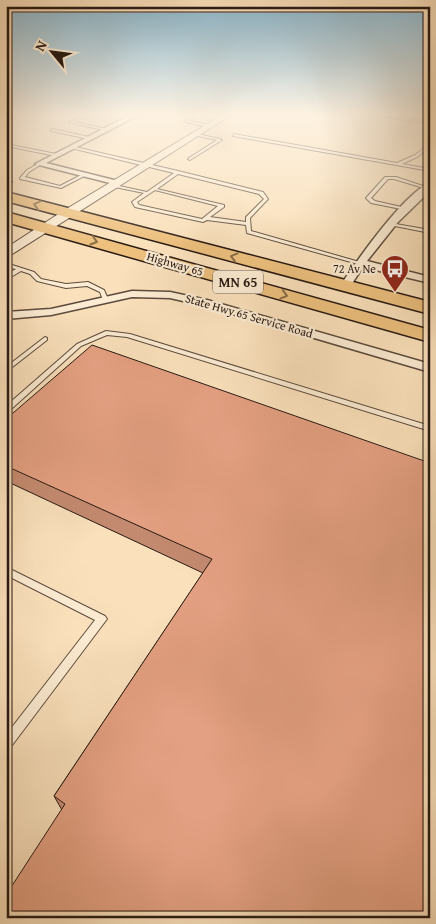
<svg xmlns="http://www.w3.org/2000/svg" width="436" height="924" viewBox="0 0 436 924" font-family="'Gentium Book Plus',serif">
  <style>
    .lines { fill: none; stroke-linecap: round; stroke-linejoin: round }
    .service-casing { stroke: #5c4b3d; stroke-width: 2 }
    .minor-casing { stroke: #5c4b3d; stroke-width: 3 }
    .tertiary-casing { stroke: #5c4b3d; stroke-width: 2 }
    .trunk-casing { stroke: #281913; stroke-width: 3 }
    .path { stroke: #281913; stroke-width: 2; stroke-dasharray: 2 1; stroke-linecap: butt }
    .service { fill: #fcecd3; fill-rule: evenodd }
    .minor { fill: #fcecd3; fill-rule: evenodd }
    .tertiary { fill: #fcecd3; fill-rule: evenodd }
    .trunk { fill: #edc07e; fill-rule: evenodd }
    .wall { fill: #c48a70; stroke: #281913 }
    .building { fill: #e4a082; stroke: #281913 }
    .oneway { stroke: #8a6c48 }
    .labels { text-anchor: middle; stroke-width: 4.5; stroke-linejoin: round; paint-order: stroke }
    .far-street-label { font-size: 12px; fill: #281913; stroke: #fcecd3 }
    .far-poi-label { font-size: 12px; fill: #281913; stroke: #fcecd3; text-anchor: end }
    .shield { fill: #fcecd3; stroke: #68584d; stroke-width: 1 }
    .shield-label { font-size: 14px; font-weight: bold; fill: #281913 }
  </style>
  <rect width="100%" height="100%" fill="#fae1bc"/>
  <filter id="stains"><feTurbulence type="fractalNoise" baseFrequency=".004" numOctaves="4"/><feColorMatrix values="0 0 0 0 .2 0 0 0 0 .09 0 0 0 0 .02 0 0 0 .5 -.17"/></filter>
  <radialGradient id="worn" r=".72"><stop offset=".6" stop-color="#630" stop-opacity="0"/><stop offset="1" stop-color="#630" stop-opacity=".3"/></radialGradient>
  <g class="lines">
    <defs>
      <path id="service" d="M85 115H89L75 122 107 129V131L69 122Z
        M192 115H196L190 121 208 125V127L186 122V120Z
        M375 115H381L430 122V124Z
        M52 129 89 137 91 138 89 139 51 131Z
        M193 133 220 139 222 140 190 160 188 159 189 158 217 140 193 135Z
        M234 134 397 163 415 155 430 144V147L417 157 402 164 430 169V171L233 136Z
        M6 144 56 154 58 155 56 156 6 146Z
        M71 146 178 171 263 192 268 199 250 218 251 231 363 263 358 264 247 233 246 225 207 220 203 222 135 207 132 202 144 193 110 186V184L147 192 174 173 71 148ZM178 174 259 194 264 199 246 217V222L210 217 224 207V205L157 189ZM155 190 218 206 202 219 139 205 137 202Z
        M39 163 41 164 40 165 29 172 25 177 60 186 83 174 86 175 61 188 20 179V178L27 170Z
        M385 177H396L429 188 427 189 394 179H388L371 198 375 201 406 208V210L371 203 366 198Z
        M390 223 430 230V233L390 225Z
        M6 263 34 272 41 279 66 284 88 282 104 290 108 299 107 300H103L100 292 87 286 66 288 37 281 30 274 21 271 6 280V275L16 269 6 267Z
        M106 331 130 334 430 426V431L127 337 107 335 81 346 8 412H6V406L77 344Z
        M45 337 47 338V340L6 372V367Z
        M6 567 105 616 107 619 10 748 6 749V735L95 620 6 575Z"/>
      <path id="minor" d="M130 115H139L46 163 118 181V185L35 164Z
        M430 183V191L398 222 367 261 430 277V283L363 267 349 288H341L340 286C356 262 404 193 430 183Z
        M132 291 170 292 207 300 430 364V372L205 306 170 298 132 297 51 315 6 319V312L51 309Z"/>
      <path id="tertiary" d="M222 115H231L6 258V248L63 211Z"/>
      <path id="trunk" d="M6 192 430 302V314L6 201Z
        M6 212 430 330V342L6 222Z"/>
    </defs>
    <!-- service casing -->
    <use href="#service" class="service-casing"/>
    <!-- minor casing -->
    <use href="#minor" class="minor-casing"/>
    <!-- tertiary casing -->
    <use href="#tertiary" class="tertiary-casing"/>
    <!-- trunk casing -->
    <use href="#trunk" class="trunk-casing"/>
    <!-- path -->
    <path class="path" d="M6 180 13 182"/>
    <!-- service -->
    <use href="#service" class="service"/>
    <!-- minor -->
    <use href="#minor" class="minor"/>
    <!-- tertiary -->
    <use href="#tertiary" class="tertiary"/>
    <!-- trunk -->
    <use href="#trunk" class="trunk"/>
  </g>
  <!-- wall -->
  <path class="wall" d="M6 419 430 463 62 810 54 796 203 573 6 481Z"/>
  <!-- building -->
  <path class="building" d="M92 345 430 463V918H6V895L65 804 54 796 212 559 6 466V419Z"/>
  <!-- one-way arrows -->
  <defs><path id="oneway-chevron" d="M-2-3.5L2.5 0L-2 3.5" fill="none" stroke-width="1.6" stroke-linecap="round" stroke-linejoin="round" transform="scale(1.25)"/></defs>
  <g class="oneway">
    <use href="#oneway-chevron" transform="translate(37 205) rotate(-165)"/>
    <use href="#oneway-chevron" transform="translate(94 241) rotate(16)"/>
    <use href="#oneway-chevron" transform="translate(234 257) rotate(-165)"/>
    <use href="#oneway-chevron" transform="translate(284 295) rotate(16)"/>
  </g>
  <!-- sky -->
  <linearGradient id="sky" x2="0" y2="1"><stop stop-color="#8ab8d1"/><stop offset="0.47" stop-color="#fdf2e1"/><stop offset="1" stop-color="#fdf2e1" stop-opacity="0"/></linearGradient>
  <rect width="436" height="244" fill="url(#sky)"/>
  <!-- icons -->
  <defs>
    <symbol id="bus-pin" viewBox="-11 -11 22 30"><path d="M0 17L-7.5 6A9.5 9.5 0 1 1 7.5 6Z" fill="#8f2418" stroke="#fcecd3"/><path d="M-5-6H5V4H4V6H2V4H-2V6H-4V4H-5ZM-3.5-4V0h7V-4ZM-3.5 1.2v1.5H-2V1.2ZM2 1.2v1.5H3.5V1.2Z" fill="#fff"/></symbol>
  </defs>
  <g fill-rule="evenodd">
    <use href="#bus-pin" x="379" y="253" width="32" height="43"/>
  </g>
  <g class="labels">
    <!-- far-street labels -->
    <g class="far-street-label">
      <text transform="translate(175 264) rotate(16)" y="4">Highway 65</text>
      <text transform="translate(249 316) rotate(16)" y="4">State Hwy 65 Service Road</text>
    </g>
    <!-- far-poi labels -->
    <g class="far-poi-label">
      <text x="376" y="273">72 Av Ne</text>
    </g>
    <!-- shield labels -->
    <rect class="shield" x="213" y="270.5" width="50" height="23" rx="4"/>
    <g class="shield-label">
      <text x="238" y="287">MN 65</text>
    </g>
  </g>
  <!-- margin -->
  <rect width="436" height="924" fill="none" stroke="#fae1bc" stroke-width="25"/>
  <rect x="8" y="8" width="421" height="909" fill="none" stroke="#281913" stroke-width="2.5"/>
  <rect x="12" y="12" width="411" height="899" fill="none" stroke="#281913"/>
  <!-- north arrow -->
  <g transform="translate(52 52) rotate(299)" stroke="#fcecd3" stroke-width="4" paint-order="stroke">
  <path d="M0-4L9 19L0 12L-9 19Z" fill="#281913"/>
  <text y="-8" font-size="14" font-weight="bold" text-anchor="middle" fill="#281913">N</text>
  </g>
  <rect width="100%" height="100%" filter="url(#stains)"/>
  <rect width="100%" height="100%" fill="url(#worn)"/>
</svg>
